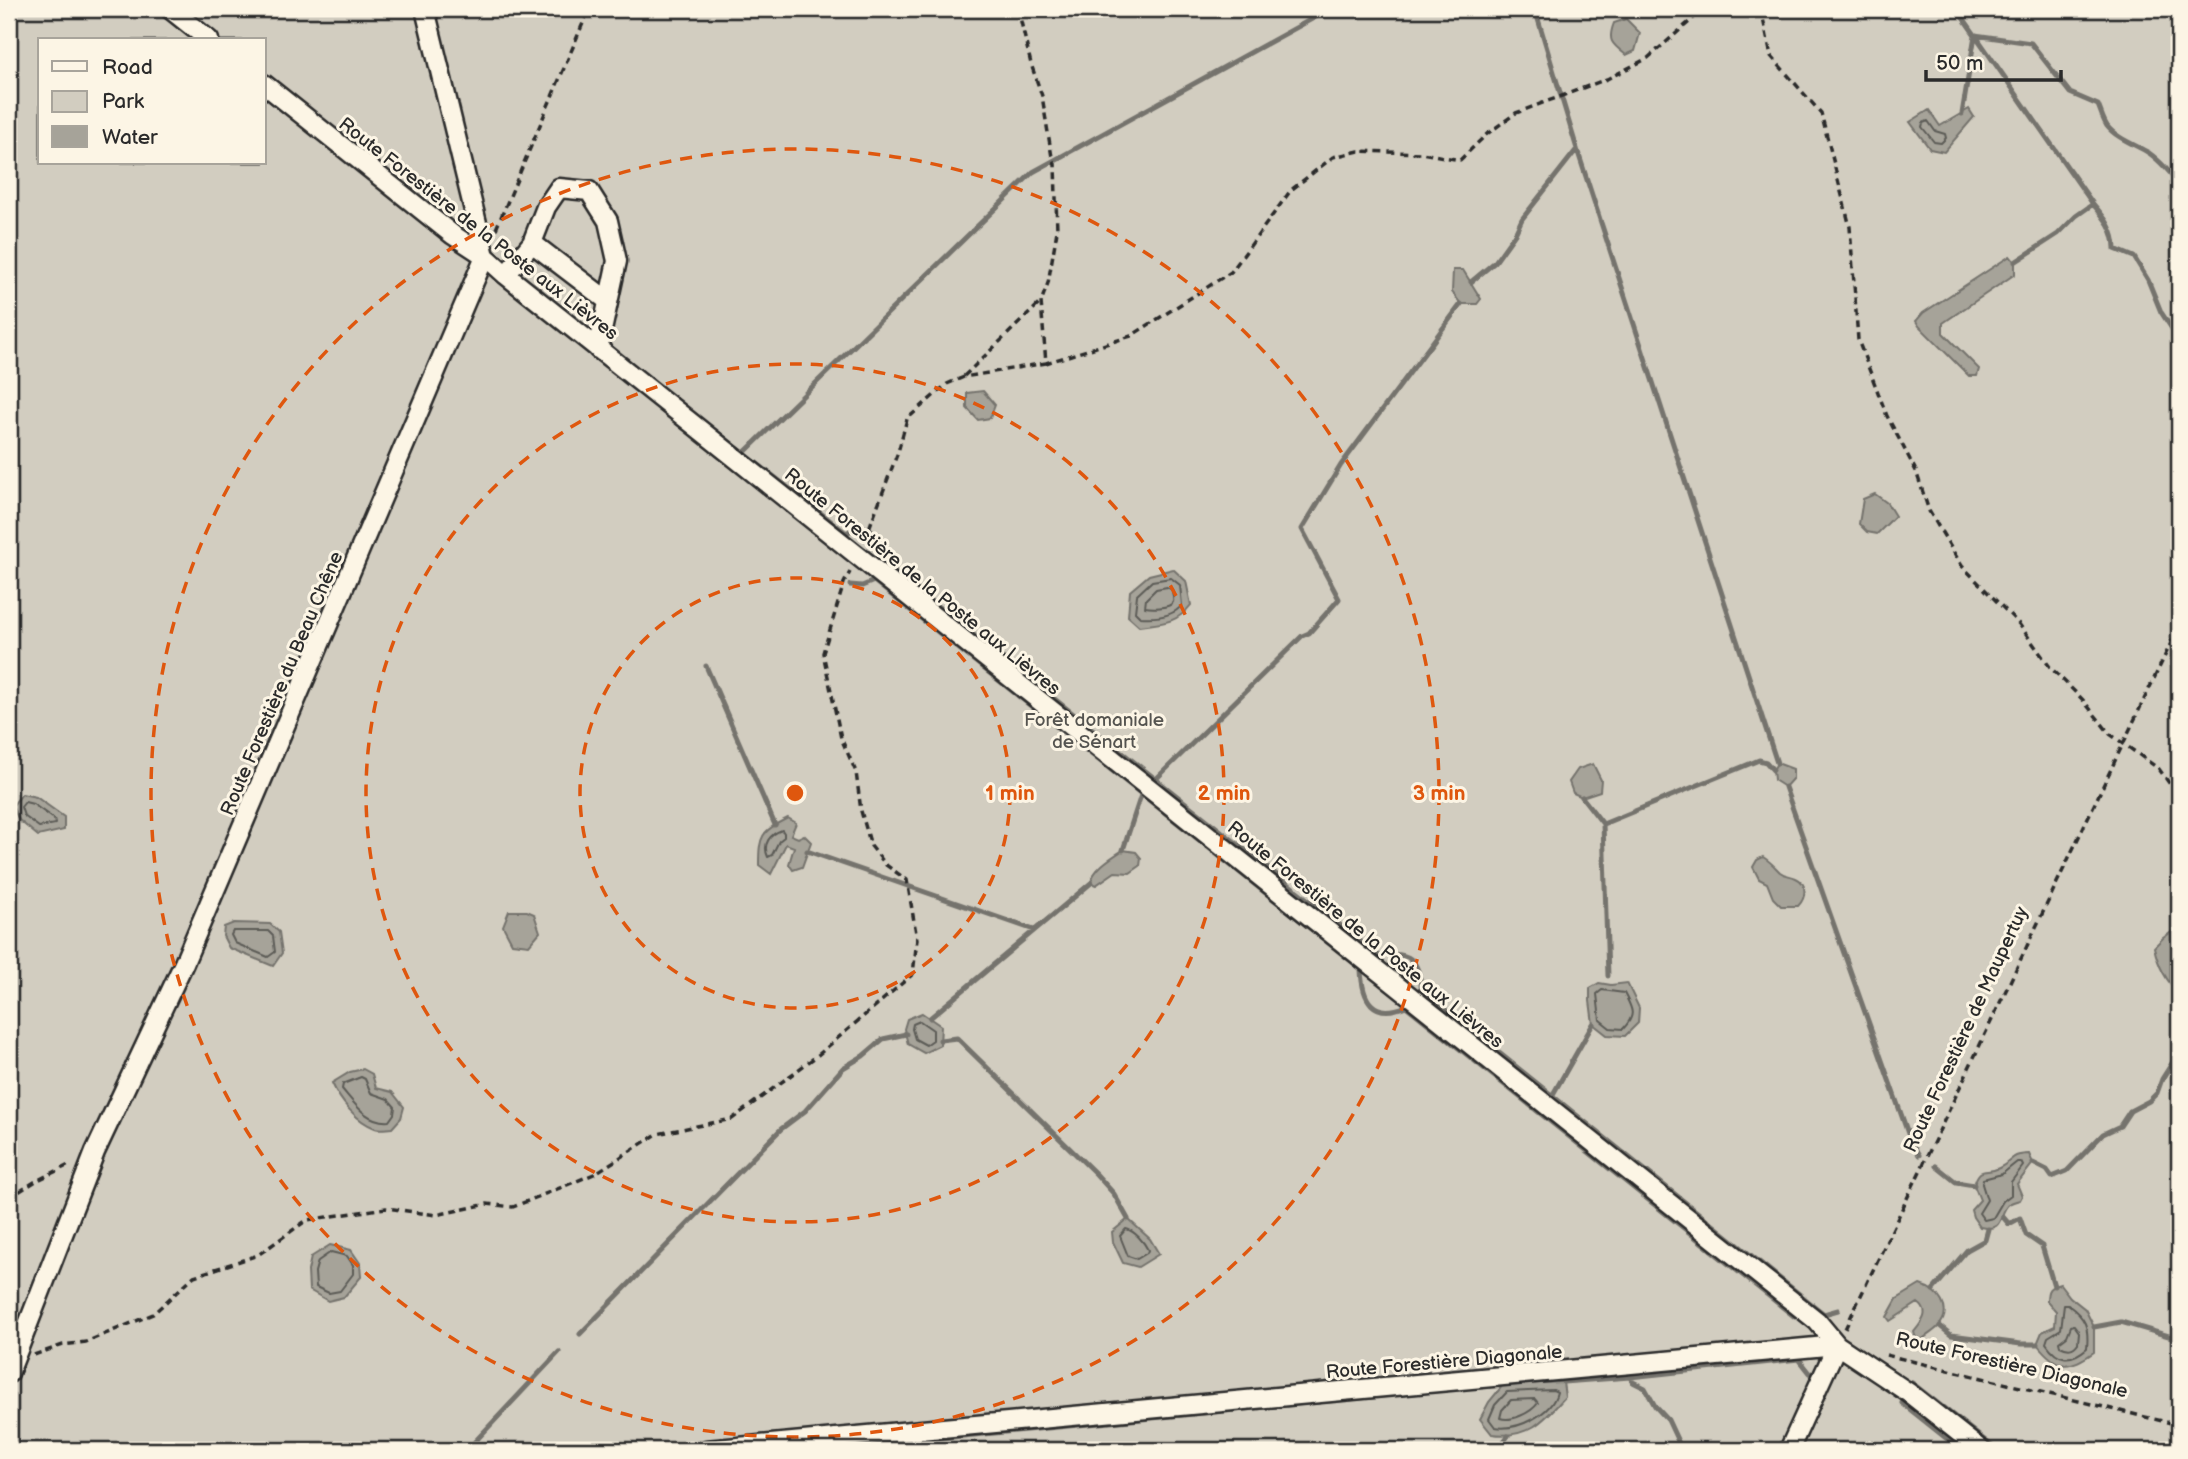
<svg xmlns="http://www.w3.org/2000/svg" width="2188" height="1459" viewBox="0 0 2188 1459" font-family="'Balsamiq Sans',sans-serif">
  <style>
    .green { fill: #d2cdc0; stroke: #7e7c76; stroke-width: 2; fill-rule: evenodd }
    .water { fill: #a6a399; stroke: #75736d; stroke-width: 2 }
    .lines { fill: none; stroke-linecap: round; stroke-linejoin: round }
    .shore { stroke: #5c5b57; stroke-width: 2 }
    .stream { stroke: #75736d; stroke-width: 5 }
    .minor-casing { stroke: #2b2b2b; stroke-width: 23 }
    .path { stroke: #2b2b2b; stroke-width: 3.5; stroke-dasharray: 7 5; stroke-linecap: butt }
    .minor { stroke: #fcf5e5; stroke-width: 18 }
    .ring { fill: none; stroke: #df570e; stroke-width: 3.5; stroke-dasharray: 12 9 }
    .labels { text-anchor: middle; stroke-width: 6; stroke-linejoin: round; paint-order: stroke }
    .street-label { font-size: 19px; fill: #2b2b2b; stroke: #fcf5e5 }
    .park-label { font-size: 19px; fill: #555450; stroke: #fcf5e5 }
    .centre { fill: #df570e; stroke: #fcf5e5; stroke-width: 3.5 }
    .ring-label { font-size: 21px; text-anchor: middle; font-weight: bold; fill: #df570e; stroke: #fcf5e5; stroke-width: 6; stroke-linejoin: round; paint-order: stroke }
  </style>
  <rect width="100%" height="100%" fill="#efe9da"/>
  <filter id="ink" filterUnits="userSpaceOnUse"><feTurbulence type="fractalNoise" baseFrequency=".0143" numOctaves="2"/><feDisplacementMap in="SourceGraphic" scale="14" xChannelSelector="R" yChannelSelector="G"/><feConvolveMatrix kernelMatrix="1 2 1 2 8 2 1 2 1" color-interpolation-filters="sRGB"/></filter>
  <g filter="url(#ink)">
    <!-- green -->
    <path class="green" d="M9 9H2179V1450H9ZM40 40H264V163H40Z"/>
    <!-- water -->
    <path class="water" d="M1626 19 1640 33 1635 51 1626 55C1612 44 1607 41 1614 23Z
      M1969 109 1974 117 1944 152 1930 149 1910 122 1929 110 1940 126Z
      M2010 256 2015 262V274L1943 323V333L1979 369 1977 376H1969L1919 326 1916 321 1923 313Z
      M1453 270H1463L1481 299 1477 304H1461L1452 292Z
      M983 391 995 405 990 418 978 420 967 408V393Z
      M1875 494 1887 503 1895 516 1877 534 1867 532 1859 524 1863 499Z
      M1173 569 1186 581 1191 605C1176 624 1162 623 1139 626L1128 616 1130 591 1149 575Z
      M1777 763 1793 769V778L1785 787 1774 780 1773 770Z
      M1593 764 1601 780 1600 791 1582 797 1573 793 1569 782 1578 769Z
      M22 794 36 797 64 817V830L38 836 19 820 12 806Z
      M788 818 796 823 791 835 798 838 804 835 811 842 802 867 793 870 789 864 794 847 786 844 771 874 759 865C759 836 761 831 788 818Z
      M1123 850 1136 852 1141 858 1140 866 1130 873 1115 872 1096 885 1091 883C1092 869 1112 857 1123 850Z
      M1763 857C1771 862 1774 866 1780 872 1785 876 1790 875 1796 878 1808 883 1806 898 1798 906H1781L1773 898 1767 883 1759 879 1753 867 1757 860Z
      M509 911H527L534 914 540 932 529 945 512 943 503 926Z
      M234 923 270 924 279 932 282 953 273 966 229 948 223 936 224 927Z
      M2173 931 2179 932V993C2165 980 2158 966 2154 947L2163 938Z
      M1599 983 1611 985 1627 983 1639 1008 1638 1023 1625 1036 1607 1035 1593 1024 1590 1001V988Z
      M922 1013 941 1026 940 1045 924 1053 908 1044 904 1029 907 1019Z
      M363 1069 372 1074 376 1088 392 1092 404 1107 401 1118 392 1128C387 1128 380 1130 375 1128 356 1121 340 1101 332 1083L350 1072Z
      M2029 1154 2033 1163 2017 1184 2022 1196 2020 1200C2016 1201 2012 1202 2009 1204 1998 1213 2005 1233 1980 1227L1973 1217 1971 1210 1980 1200 1974 1185C1980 1164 1986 1175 1999 1168 2015 1160 2008 1155 2029 1154Z
      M1128 1219 1150 1239 1159 1254 1138 1267 1123 1263 1113 1242 1112 1232Z
      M330 1245 351 1250 360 1263 361 1277 344 1297 328 1301 309 1290 308 1271 311 1257Z
      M2060 1284 2070 1297 2085 1309 2094 1327V1352C2068 1371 2057 1369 2037 1344L2042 1332 2055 1326 2056 1311 2047 1301C2047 1289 2049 1287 2060 1284Z
      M1920 1285C1938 1290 1954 1310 1938 1327 1933 1332 1926 1336 1920 1341L1915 1336 1914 1332C1922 1322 1931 1312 1918 1303L1890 1321 1887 1317 1897 1299Z
      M1563 1382 1565 1397C1543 1422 1527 1439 1492 1434L1480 1419 1489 1402 1503 1385Z"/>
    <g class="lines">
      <!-- shore -->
      <path class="shore" d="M1928 121 1935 131 1945 134 1946 138 1941 143 1934 142 1922 127 1923 123Z
        M1171 578 1180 585 1182 605C1173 617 1155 618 1140 617L1135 612 1137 595 1152 581Z
        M1167 587 1172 590C1172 592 1174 600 1173 602 1170 609 1150 608 1145 607L1146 599 1156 589Z
        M25 802 33 804 54 819 55 824 39 827 24 816 21 807Z
        M782 830 784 833V837L779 841 772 855 768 857C762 844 770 834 782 830Z
        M233 931H268L273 936 275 952 268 957 235 943 231 935Z
        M1602 990 1624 993C1632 1009 1637 1014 1623 1029L1610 1028 1600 1020 1597 994Z
        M920 1021 933 1030V1040L926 1045 915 1039 912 1029 913 1024Z
        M361 1077 365 1079 371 1093 388 1099 395 1107 394 1114 389 1121C367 1123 355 1104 342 1089L343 1084Z
        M2017 1162H2021L2023 1166 2011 1182V1195L2003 1201 1993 1218 1984 1220 1979 1213 1987 1200 1982 1184 1983 1179 2002 1174Z
        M1126 1229C1135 1231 1144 1242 1148 1250L1147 1253 1137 1259 1128 1256 1120 1236Z
        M331 1252 347 1256 353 1265V1274L340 1291 329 1293 316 1287 315 1272 318 1261Z
        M2064 1305H2068C2086 1318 2089 1327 2087 1348 2071 1362 2058 1361 2046 1343L2048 1337 2061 1329Z
        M2074 1325 2079 1332 2078 1343C2073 1350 2068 1350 2060 1346L2059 1342 2067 1336 2071 1326Z
        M1553 1390 1557 1392C1552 1414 1517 1431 1495 1427L1489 1419 1495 1405 1507 1392Z
        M1535 1399 1538 1403C1531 1413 1511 1422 1500 1418L1502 1410 1511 1400Z"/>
      <!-- stream -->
      <path class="stream" d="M1535 9 1577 149 1777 763
        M1957 9 2093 204C2105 218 2115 230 2115 249L2134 257 2148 280 2161 312 2174 332 2179 330
        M1962 114 1975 35 2031 43 2070 93 2098 105C2101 112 2103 120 2107 126 2116 138 2136 145 2149 153 2159 160 2173 175 2179 185
        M2015 262 2058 234 2076 216 2093 204
        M1471 282 1495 262 1515 234 1522 219 1577 149
        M717 432 846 533C873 518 889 541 888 567L1379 956C1412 950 1418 960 1422 991L1824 1314 1838 1310
        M744 453 1033 172 1330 9
        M850 585 862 586 874 581 1361 969C1362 1000 1373 1020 1406 1006L1795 1317
        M706 666 775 825
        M1156 779 1302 636 1309 633 1339 599 1302 529 1341 465 1461 304
        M1785 787 1911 1142 1919 1155
        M1582 797 1603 824 1608 976
        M1603 824 1759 760 1766 762 1773 770
        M1123 850 1141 795
        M807 851 1034 930
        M930 1018 1091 883
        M940 1040 957 1038 1096 1174 1114 1194 1128 1219
        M1552 1096 1593 1024
        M2033 1163 2047 1170 2052 1177 2067 1171 2103 1134 2120 1126 2130 1111 2149 1101 2157 1093 2162 1079 2174 1060 2179 1056
        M1936 1166 1956 1182 1974 1185
        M2003 1217 2009 1224 2020 1218 2026 1235 2042 1246 2054 1286
        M1933 1290 1967 1250 1985 1240 1988 1229
        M1940 1326 1951 1335 2021 1344H2037
        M2094 1327 2121 1322 2179 1339
        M580 1334 781 1129 805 1111 843 1068 863 1056 883 1039 906 1034
        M1630 1377 1633 1382 1645 1388 1655 1406 1668 1420 1682 1450
        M1563 1382 1630 1377 1799 1359 1810 1373
        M1912 1383 1997 1450
        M1902 1403 1961 1450
        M919 1440 935 1450
        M467 1450 559 1352
        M816 1450 1454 1389
        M1497 1450 1508 1436"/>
      <defs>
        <path id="minor" d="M170 9 209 40
          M425 9 485 256
          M264 84 453 235 485 256 506 275 1817 1321 1837 1345 1909 1393 1981 1450
          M532 243 608 301
          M506 275 532 243 546 207 559 188 589 191 608 221 617 261 598 349
          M9 1373 95 1152 184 963 485 256
          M706 1450 1837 1345
          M1789 1450 1837 1345"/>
      </defs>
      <!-- minor casing -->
      <use href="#minor" class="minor-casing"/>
      <!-- path -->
      <path class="path" d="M1018 9 1031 64 1042 96 1052 157 1055 164 1057 231 1048 283 1041 302 1046 363 1131 336 1231 272 1291 190 1333 157 1359 151 1422 153 1460 160 1487 134 1516 113 1607 79 1648 58 1704 9
        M1761 9 1771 56 1821 113 1850 227 1858 340 1887 416 1916 471 1929 511 1962 566 2019 624 2050 667 2083 700 2110 734 2159 769 2174 790 2179 793
        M496 229 589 9
        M964 376 1041 302
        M865 539 898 452 907 419 947 384 964 377 1046 363
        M9 1198 36 1181 71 1164
        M1845 1329 2179 626
        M34 1355 63 1345 86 1342 153 1314 194 1276 258 1255 307 1220 386 1208 436 1215 487 1204 513 1207 594 1174 657 1134 732 1119 818 1055 913 974 917 939 907 880 886 865 871 846 861 811 856 772 841 738 823 653 844 583 850 572
        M1886 1355 2179 1425"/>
      <!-- minor -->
      <use href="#minor" class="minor"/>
    </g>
  </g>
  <!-- distance rings -->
  <g class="ring">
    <circle cx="795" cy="793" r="215"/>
    <circle cx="795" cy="793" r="429"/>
    <circle cx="795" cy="793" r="644"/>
  </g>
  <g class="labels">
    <!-- street labels -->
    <g class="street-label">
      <text transform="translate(479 228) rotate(38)" y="7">Route Forestière de la Poste aux Lièvres</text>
      <text transform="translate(923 581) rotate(39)" y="7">Route Forestière de la Poste aux Lièvres</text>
      <text transform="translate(281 683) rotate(-67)" y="7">Route Forestière du Beau Chêne</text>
      <text transform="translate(1366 934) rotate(39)" y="7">Route Forestière de la Poste aux Lièvres</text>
      <text transform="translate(1965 1029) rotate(-65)" y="7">Route Forestière de Maupertuy</text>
      <text transform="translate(1444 1361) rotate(-5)" y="7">Route Forestière Diagonale</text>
      <text transform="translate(2012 1364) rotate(13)" y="7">Route Forestière Diagonale</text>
    </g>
    <!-- park labels -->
    <g class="park-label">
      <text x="1094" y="726">Forêt domaniale<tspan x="1094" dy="22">de Sénart</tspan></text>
    </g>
  </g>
  <circle cx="795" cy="793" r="10" class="centre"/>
  <g class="ring-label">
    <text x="1010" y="800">1 min</text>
    <text x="1224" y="800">2 min</text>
    <text x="1439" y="800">3 min</text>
  </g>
  <!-- margin -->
  <rect width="2188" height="1459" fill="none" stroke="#fcf5e5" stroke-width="35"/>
  <rect x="18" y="18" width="2153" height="1424" fill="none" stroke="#2b2b2b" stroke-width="2.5" filter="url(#ink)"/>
  <!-- legend -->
  <rect x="38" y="38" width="228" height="126" fill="#fcf5e5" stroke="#a8a49b" stroke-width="2"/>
  <rect x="52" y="61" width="35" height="10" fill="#fcf5e5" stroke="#a8a49b" stroke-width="2"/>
  <text x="102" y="74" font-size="21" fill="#2b2b2b">Road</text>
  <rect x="52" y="91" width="35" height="21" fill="#d2cdc0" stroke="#a8a49b" stroke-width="2"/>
  <text x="102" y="108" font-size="21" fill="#2b2b2b">Park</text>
  <rect x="52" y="126" width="35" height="21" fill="#a6a399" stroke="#a8a49b" stroke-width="2"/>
  <text x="102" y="144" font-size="21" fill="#2b2b2b">Water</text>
  <!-- scale -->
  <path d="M1926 70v10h135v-10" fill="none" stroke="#2b2b2b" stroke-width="3.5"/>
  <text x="1936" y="70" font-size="21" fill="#2b2b2b" stroke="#fcf5e5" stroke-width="5" paint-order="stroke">50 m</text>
</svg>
